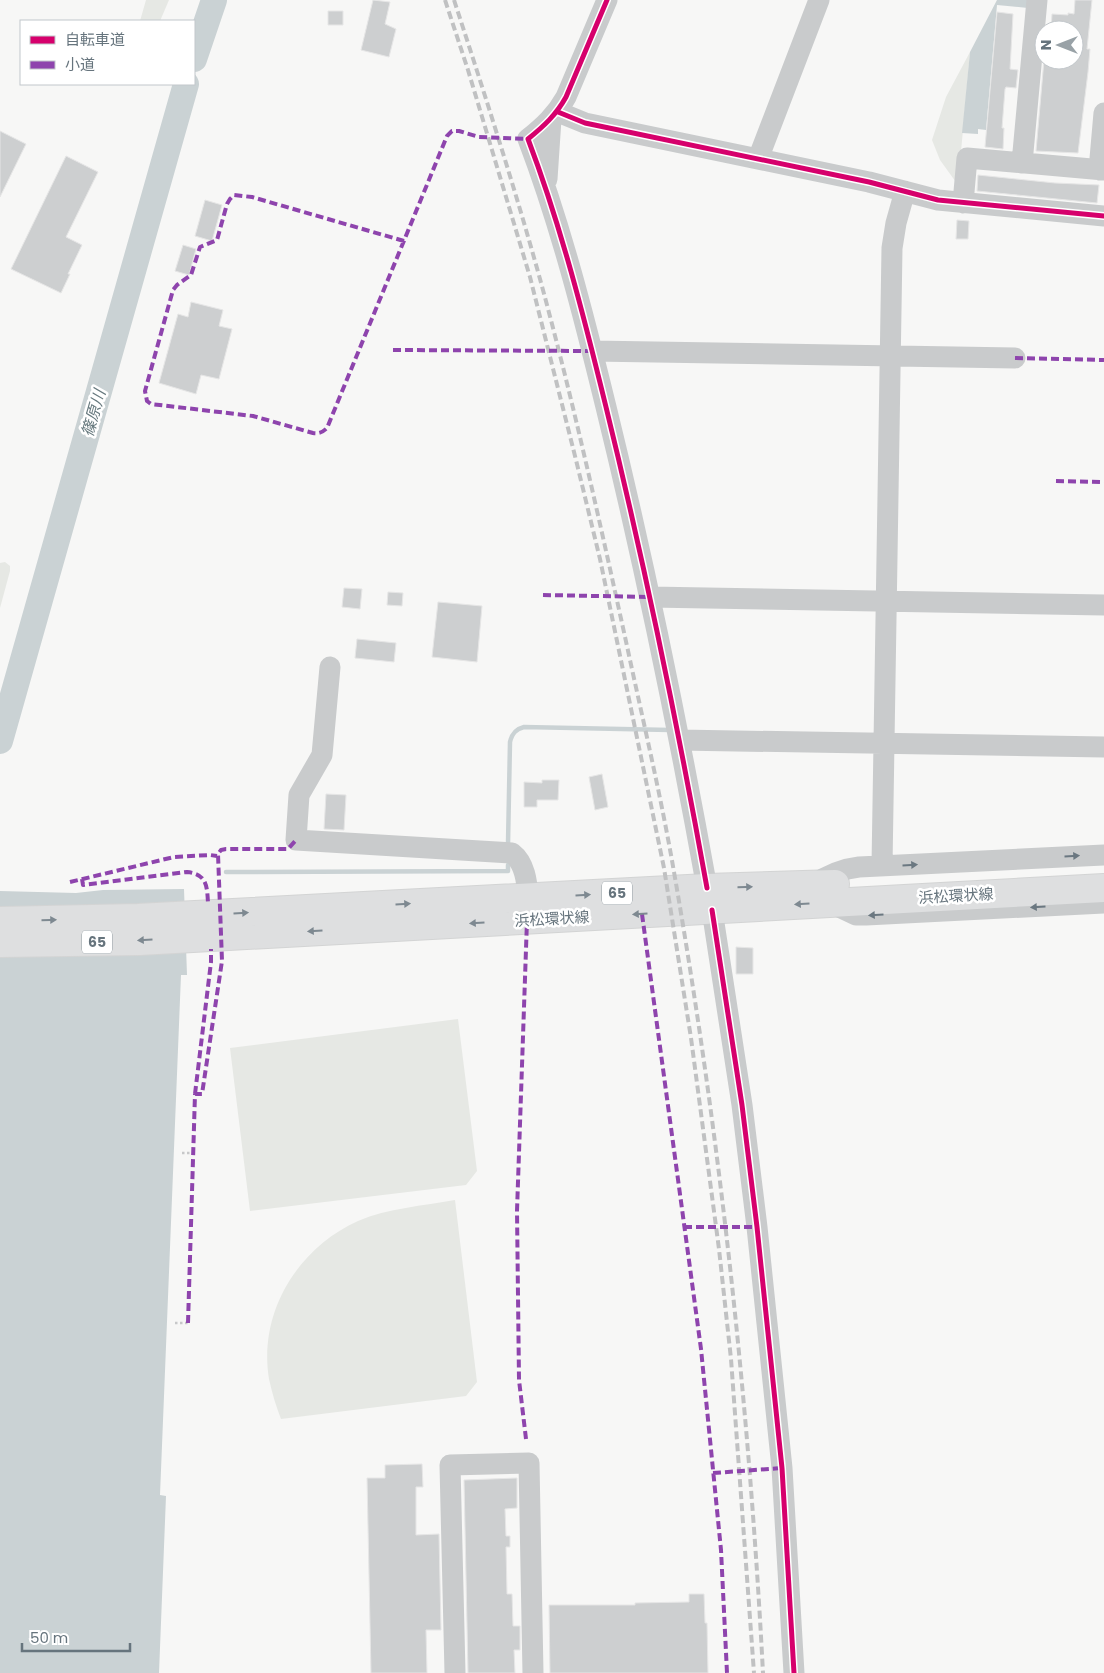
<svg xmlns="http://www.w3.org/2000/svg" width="1104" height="1673" viewBox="0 0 1104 1673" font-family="Poppins,'Noto Sans JP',sans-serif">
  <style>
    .green { fill: #e6e8e4 }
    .water { fill: #cad2d4 }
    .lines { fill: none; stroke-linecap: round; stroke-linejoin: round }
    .stream { stroke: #cad2d4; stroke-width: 4.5 }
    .river { stroke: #cad2d4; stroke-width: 26 }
    .building { fill: #cdcfd0; stroke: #e6e6e6 }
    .major-casing { stroke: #d3d4d4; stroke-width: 30 }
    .path { stroke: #c7c8c9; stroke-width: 2.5; stroke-dasharray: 2.5 2.5; stroke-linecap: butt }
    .minor { stroke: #c9cbcc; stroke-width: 21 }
    .major { stroke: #dedfe0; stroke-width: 28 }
    .rail { stroke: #c0c1c2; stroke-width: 4; stroke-dasharray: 8 4; stroke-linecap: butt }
    .quiet { stroke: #8e44ad; stroke-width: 4; stroke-dasharray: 8 4; stroke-linecap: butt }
    .cycleway-casing { stroke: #fff; stroke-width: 8 }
    .cycleway { stroke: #d6006c; stroke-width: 5 }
    .oneway { fill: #6b7881 }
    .oneway2 { fill: #7e8991 }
    .labels { text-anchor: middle; stroke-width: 5; stroke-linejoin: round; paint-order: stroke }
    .shield { fill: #fff; stroke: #949ea4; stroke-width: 1 }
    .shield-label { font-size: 14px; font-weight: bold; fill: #66747d }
    .street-label { font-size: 15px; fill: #66747d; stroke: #fff }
    .water-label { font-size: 16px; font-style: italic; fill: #67797e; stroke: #fff }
  </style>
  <rect width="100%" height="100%" fill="#f7f7f6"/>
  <!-- green -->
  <path class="green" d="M146 0H169L160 21H140Z
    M970 52 958 185 940 160 932 140 946 97Z
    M5 562 10 566V571L0 608V563Z
    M458 1019 477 1171 466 1185 250 1211 230 1048Z
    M455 1200 477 1382 466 1396 281 1419C276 1406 272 1393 269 1379 258 1312 298 1248 358 1221 388 1208 423 1206 455 1200Z"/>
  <!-- water -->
  <path class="water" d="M997 0H1029L1028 8 997 5 986 130 978 129V134L962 133 970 52Z
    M184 889 187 975H181L160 1495 166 1496 159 1673H0V891L76 893 103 890Z"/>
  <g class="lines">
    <!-- stream -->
    <path class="stream" d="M508 844 510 742C512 733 516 729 524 727L670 730
      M226 872 508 871V865"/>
    <!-- river -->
    <path class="river" d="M194 59 214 0
      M0 741 186 84"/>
  </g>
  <!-- building -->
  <path class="building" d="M373 0 390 2 385 24 396 29 389 57 361 50Z
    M1075 0H1092L1087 49H1090L1088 72 1078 153 1036 151 1044 60H1074V30H1051L1052 14 1068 15V13L1074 14Z
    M328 11H343V25H328Z
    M997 12 1013 14 1010 69 1018 70 1016 88 1006 87 1005 89 1002 128H1004L1003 149 985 147Z
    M0 131 26 144 0 197Z
    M66 156 98 172 66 237 82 245 68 274H70L61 293 11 269Z
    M978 175 1055 183 1099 185 1097 203 977 191Z
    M205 200 222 205 212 241 195 236Z
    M957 220 969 221 968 239H956Z
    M183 245 196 249 189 275 175 271Z
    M191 302 223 310 219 326 232 329 219 379 201 375 196 394 159 383 178 314 188 317Z
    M344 588 362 589 360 609 342 607Z
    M388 592 403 593 402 606 387 605Z
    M438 602 482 606 477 662 432 657Z
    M357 639 396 643 394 662 355 658Z
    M602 774 608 807 595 810 589 777Z
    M542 780H559L558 800H537V807H524V782L542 783Z
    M326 794 346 795 344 830 324 829Z
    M736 947 753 948V974H736Z
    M422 1464 423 1487H416V1535L439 1534 441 1630H426L427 1673H371L367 1478H385V1465Z
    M517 1478V1508L505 1509 506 1536H510V1547H506L507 1594H512L513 1626H520V1650H514L515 1673H468L464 1480Z
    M689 1594H704L705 1623H707L708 1673H550L549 1605H635V1603L689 1602Z"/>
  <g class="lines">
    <defs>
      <path id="major" d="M0 921 138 918 707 888 835 884
        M0 943 139 941 1104 888"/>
    </defs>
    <!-- major casing -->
    <use href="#major" class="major-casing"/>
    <!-- path -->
    <path class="path" d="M182 1153H193
      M175 1323H188"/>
    <!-- minor -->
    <path class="minor" d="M607 0 566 97C556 115 544 126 528 139 561 226 584 317 606 407 645 566 678 727 707 888
      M558 112 585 123 869 182 938 200 1104 216
      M758 159 819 0
      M1022 163 1037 0
      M1099 170 1104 113
      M547 179 551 119
      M963 203 967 158 1104 170
      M592 351 1015 358
      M650 597 1104 605
      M330 667 322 755 299 795 296 840 512 853C525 863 527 882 528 897
      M679 740 1104 747
      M882 866 892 248 896 223 905 191
      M813 885C828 875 841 869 859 867L1104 855
      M837 906 856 915H866L1104 903
      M712 910 742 1105 757 1227 782 1468 794 1673
      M455 1673 450 1465 529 1463 533 1673"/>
    <!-- major -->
    <use href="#major" class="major"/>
    <!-- rail -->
    <path class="rail" d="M445 0 468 70 530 277 576 460 600 559 664 868 691 1038 719 1249 731 1359 754 1673
      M454 0C484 92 514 185 540 279 573 400 600 523 627 646 643 721 661 796 674 872 720 1137 749 1405 763 1673"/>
    <!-- quiet -->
    <path class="quiet" d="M404 241 252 197 234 195 230 199 227 204 217 240 200 247 191 275 177 285 173 290 145 391 147 401 151 404 253 416 313 433C319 434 323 432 327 428L447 136 452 131H459L479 137 528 139
      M393 350 592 351
      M1015 358 1104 360
      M1056 481 1104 482
      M543 595 650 597
      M82 879 83 885 187 872C207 874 207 886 208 903
      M70 882 174 857 210 855 217 856
      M642 914 701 1349 721 1550 727 1673
      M195 1094 211 962V949
      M684 1227H757
      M188 1323 195 1094H202L222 961 218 854 221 850 226 849H288L296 840
      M526 1439 519 1380 517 1211 527 920
      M713 1473 782 1468"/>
    <defs>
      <path id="cycleway" d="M607 0 566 97C556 115 544 126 528 139 561 226 584 317 606 407 645 566 678 727 707 888
        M558 112 585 123 869 182 938 200 1104 216
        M712 910 742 1105 757 1227 782 1468 794 1673"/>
    </defs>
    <!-- cycleway casing -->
    <use href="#cycleway" class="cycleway-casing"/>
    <!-- cycleway -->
    <use href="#cycleway" class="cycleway"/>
  </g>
  <!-- one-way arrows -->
  <defs><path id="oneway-solid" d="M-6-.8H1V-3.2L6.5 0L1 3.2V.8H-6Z" transform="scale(1.25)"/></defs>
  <g class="oneway">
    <use href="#oneway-solid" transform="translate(1072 856) rotate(-3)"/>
    <use href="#oneway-solid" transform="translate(910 865) rotate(-3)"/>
    <use href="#oneway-solid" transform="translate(1038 907) rotate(177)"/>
    <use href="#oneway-solid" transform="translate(876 915) rotate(177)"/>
  </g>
  <g class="oneway2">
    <use href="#oneway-solid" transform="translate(745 887) rotate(-2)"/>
    <use href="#oneway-solid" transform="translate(583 895) rotate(-3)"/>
    <use href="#oneway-solid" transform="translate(403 904) rotate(-3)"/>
    <use href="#oneway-solid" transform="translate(802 904) rotate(176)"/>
    <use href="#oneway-solid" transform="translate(241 913) rotate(-3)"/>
    <use href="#oneway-solid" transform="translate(640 914) rotate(177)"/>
    <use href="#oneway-solid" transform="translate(49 920) rotate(-1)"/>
    <use href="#oneway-solid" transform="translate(477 923) rotate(177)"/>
    <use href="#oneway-solid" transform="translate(315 931) rotate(177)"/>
    <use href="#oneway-solid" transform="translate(145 940) rotate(177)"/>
  </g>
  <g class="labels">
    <!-- shield labels -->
    <g class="shield">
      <rect x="602" y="881.5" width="30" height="23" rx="4"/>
      <rect x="82" y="930.5" width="30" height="23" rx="4"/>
    </g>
    <g class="shield-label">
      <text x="617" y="898">65</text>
      <text x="97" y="947">65</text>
    </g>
    <!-- street labels -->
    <g class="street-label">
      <text transform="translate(956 896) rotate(-3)" y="5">浜松環状線</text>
      <text transform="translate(552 919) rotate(-3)" y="5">浜松環状線</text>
    </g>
    <!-- water labels -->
    <g class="water-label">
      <text transform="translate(93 413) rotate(-74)" y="6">篠原川</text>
    </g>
  </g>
  <!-- legend -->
  <rect x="20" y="20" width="175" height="65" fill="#ffffff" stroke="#c2c7cb"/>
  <rect x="30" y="36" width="25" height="8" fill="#d6006c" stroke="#c2c7cb"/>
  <text x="65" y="45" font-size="15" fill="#66747d">自転車道</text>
  <rect x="30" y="61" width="25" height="8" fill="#8e44ad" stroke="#c2c7cb"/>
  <text x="65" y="70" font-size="15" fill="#66747d">小道</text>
  <!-- north arrow -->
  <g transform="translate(1059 45) rotate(270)"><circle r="24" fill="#ffffff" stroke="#c2c7cb"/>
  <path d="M0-4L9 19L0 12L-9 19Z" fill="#99a2a7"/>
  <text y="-8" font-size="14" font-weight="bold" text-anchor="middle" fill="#66747d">N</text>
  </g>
  <!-- scale -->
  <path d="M22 1643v8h108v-8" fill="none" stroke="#66747d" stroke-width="2.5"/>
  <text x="30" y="1643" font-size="15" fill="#66747d" stroke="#ffffff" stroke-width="4" paint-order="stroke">50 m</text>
</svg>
